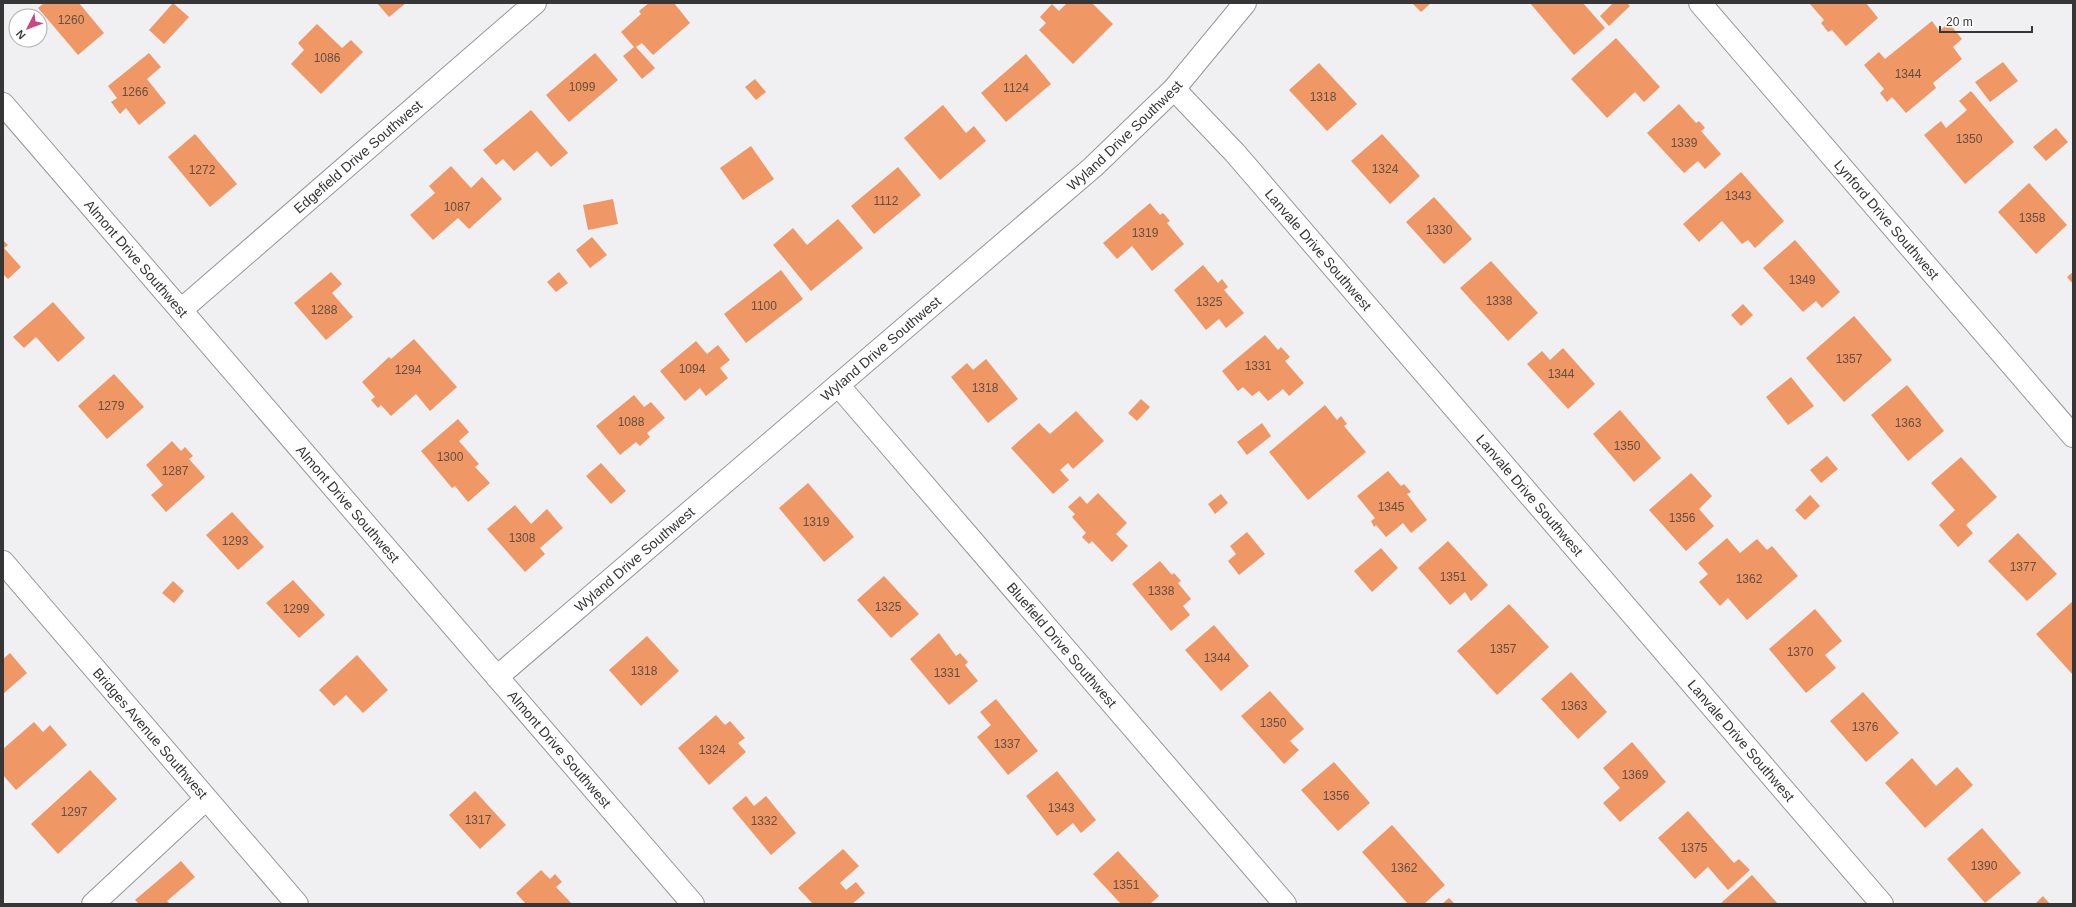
<svg xmlns="http://www.w3.org/2000/svg" width="2076" height="907" viewBox="0 0 2076 907" font-family="Arial,sans-serif">
  <style>
    .building { fill: #ef9866 }
    .lines { fill: none; stroke-linecap: round; stroke-linejoin: round }
    .minor-casing { stroke: #979598; stroke-width: 24 }
    .minor { stroke: #fff; stroke-width: 22 }
    .labels { text-anchor: middle; stroke-width: 3; stroke-linejoin: round; paint-order: stroke }
    .number-label { font-size: 12px; fill: #654e43 }
    .street-label { font-size: 14px; fill: #373637; stroke: #fff }
  </style>
  <rect width="100%" height="100%" fill="#f0eff2"/>
  <!-- building -->
  <path class="building" d="M44 3H79L104 33 78 55 38 8Z
    M173 3 189 17 164 44 149 30Z
    M377 3H406L389 17Z
    M649 3H674L690 23 653 55 642 43 636 47 655 68 642 79 623 56 634 47 621 32 641 14 639 11Z
    M1067 3H1092L1113 24 1073 64 1039 30 1046 23 1040 17 1052 4 1059 11Z
    M1412 3H1431L1421 12Z
    M1530 3H1583L1605 28 1574 55Z
    M1613 3H1627L1630 6 1609 26 1600 16Z
    M1809 3H1866L1878 18 1846 46 1832 30 1828 32 1821 23 1824 20Z
    M1932 21 1939 31 1949 23 1962 39 1953 47 1962 59 1933 83 1936 88 1906 113 1892 97 1887 102 1880 93 1884 89 1864 65 1879 52 1885 59Z
    M317 24 342 48 351 40 363 52 321 94 291 64 304 50 298 43Z
    M1616 38 1660 87 1644 102 1635 92 1607 118 1571 79Z
    M149 53 161 67 147 79 166 103 139 125 126 108 120 114 111 102 117 98 108 86Z
    M595 53 618 80 569 122 546 95Z
    M1026 54 1051 84 1006 122 981 93Z
    M2003 62 2018 81 1990 102 1975 82Z
    M1319 63 1357 104 1327 131 1289 90Z
    M755 79 766 92 756 100 745 87Z
    M1971 91 2014 142 1965 184 1924 135 1941 121 1946 128 1967 110 1959 101Z
    M1679 104 1696 123 1699 121 1705 128 1701 131 1721 154 1705 169 1698 161 1684 173 1647 133Z
    M943 105 966 133 974 126 986 141 940 180 904 138Z
    M531 110 568 153 551 167 537 151 514 171 503 159 496 165 483 150Z
    M2056 128 2068 142 2046 161 2033 147Z
    M195 134 237 184 210 207 168 157Z
    M1382 134 1420 176 1390 204 1351 161Z
    M751 146 774 179 743 200 720 168Z
    M451 166 471 188 482 177 502 199 469 229 458 218 433 240 410 215 435 193 429 186Z
    M898 167 921 195 874 234 851 206Z
    M1741 172 1784 221 1755 248 1748 240 1742 244 1722 221 1699 242 1683 224Z
    M2029 183 2067 225 2036 254 1998 212Z
    M1434 197 1472 239 1444 264 1406 222Z
    M613 199 618 224 588 230 583 205Z
    M1150 203 1160 215 1163 213 1170 221 1167 223 1184 244 1152 271 1132 246 1117 259 1103 243Z
    M838 219 863 248 811 291 773 245 793 228 807 245Z
    M592 237 607 255 590 268 576 250Z
    M3 240 8 245 4 248 21 267 8 279 3 274Z
    M1795 240 1840 292 1822 308 1816 301 1803 312 1763 268Z
    M1491 261 1538 313 1508 341 1460 288Z
    M1203 265 1218 283 1222 279 1228 287 1224 290 1244 313 1226 328 1219 319 1206 330 1174 290Z
    M781 270 803 299 746 343 724 314Z
    M331 272 342 284 332 293 353 317 326 340 294 303Z
    M559 272 568 283 556 292 547 282Z
    M2073 272V284L2067 277Z
    M53 302 85 338 58 362 36 337 24 348 13 337Z
    M1743 304 1753 315 1741 326 1731 315Z
    M1854 316 1892 360 1844 402 1806 358Z
    M1265 335 1278 350 1281 347 1290 357 1285 361 1304 383 1289 396 1283 389 1268 401 1259 391 1252 396 1243 387 1238 391 1222 371Z
    M414 339 457 387 430 411 416 394 391 416 381 405 378 408 371 400 375 397 362 382 389 357 391 359Z
    M696 341 707 354 718 345 730 360 720 368 728 378 706 396 700 388 685 401 660 371Z
    M1563 348 1595 384 1568 409 1527 364 1542 351 1550 360Z
    M986 359 1018 399 988 423 951 377 967 363 973 370Z
    M114 374 144 407 107 439 78 406Z
    M1791 377 1814 406 1788 425 1766 397Z
    M1907 385 1944 431 1908 461 1871 415Z
    M634 395 644 407 651 402 665 418 647 433 650 437 640 446 636 442 620 455 596 426Z
    M1141 399 1150 407 1137 421 1128 413Z
    M1325 405 1337 420 1341 416 1347 424 1344 426 1366 452 1308 500 1269 452Z
    M1620 410 1661 458 1634 482 1593 434Z
    M1076 411 1104 441 1073 469 1068 463 1060 470 1069 480 1053 494 1011 448 1039 423 1050 434Z
    M458 419 469 432 459 441 479 464 475 467 490 483 468 502 455 486 452 488 421 451Z
    M1262 423 1271 436 1247 455 1237 442Z
    M172 441 181 451 185 447 193 456 189 459 205 477 166 512 151 495 163 485 146 465Z
    M1827 456 1838 469 1821 483 1810 470Z
    M1961 457 1997 497 1966 525 1973 533 1958 547 1939 525 1955 510 1931 483Z
    M601 463 626 491 611 504 586 476Z
    M1388 471 1401 486 1404 484 1411 492 1407 494 1427 520 1411 533 1403 523 1386 537 1376 525 1374 527 1371 521 1375 518 1357 496Z
    M1691 473 1712 496 1699 509 1714 526 1686 551 1649 510Z
    M808 483 854 537 824 562 779 508Z
    M1098 493 1127 523 1116 534 1128 546 1112 562 1092 541 1089 544 1082 537 1086 533 1072 517 1075 514 1068 507 1080 496 1087 504Z
    M1221 494 1228 503 1215 514 1208 504Z
    M1810 495 1820 506 1805 520 1795 510Z
    M515 505 531 524 547 509 563 528 540 548 545 554 525 572 487 529Z
    M232 512 264 547 238 570 206 535Z
    M1247 532 1265 554 1239 575 1228 561 1236 554 1230 546Z
    M2018 533 2057 574 2027 601 1988 561Z
    M1727 538 1740 553 1757 539 1767 550 1772 546 1798 576 1747 620 1728 598 1720 606 1699 582 1708 574 1698 563Z
    M1448 541 1488 585 1471 601 1465 592 1450 605 1418 568Z
    M1381 548 1398 568 1372 592 1354 571Z
    M1160 561 1172 575 1174 573 1181 581 1178 583 1191 599 1183 606 1190 615 1171 631 1132 584Z
    M884 576 919 614 891 638 857 600Z
    M293 580 325 615 299 638 266 603Z
    M173 581 184 591 174 603 162 593Z
    M2073 601V675L2036 634Z
    M1509 604 1549 647 1497 695 1457 651Z
    M1815 609 1842 641 1825 655 1836 668 1806 693 1769 649Z
    M1214 625 1249 666 1221 691 1185 650Z
    M939 633 956 656 960 653 968 662 965 665 978 681 949 705 910 659Z
    M647 636 679 671 641 706 609 670Z
    M10 653 27 673 3 694V659Z
    M357 655 388 690 363 713 346 695 334 706 319 690Z
    M1571 672 1607 712 1578 739 1541 699Z
    M1270 691 1304 729 1290 741 1299 750 1284 764 1241 716Z
    M1863 692 1899 733 1866 762 1830 721Z
    M996 699 1038 751 1008 775 977 737 991 725 980 712Z
    M716 715 725 725 730 721 745 738 738 743 746 752 709 785 678 748Z
    M34 722 43 732 50 725 67 745 16 790 3 775V749Z
    M1632 742 1666 782 1620 822 1603 803 1620 788 1603 768Z
    M1912 758 1936 786 1957 767 1973 785 1925 828 1885 783Z
    M1334 762 1370 803 1338 831 1301 790Z
    M90 770 117 799 58 854 31 824Z
    M1057 771 1096 820 1081 833 1073 823 1057 836 1026 796Z
    M475 791 506 825 480 849 449 815Z
    M746 796 754 806 766 796 796 833 771 855 732 808Z
    M1688 811 1734 863 1739 859 1750 870 1728 890 1708 867 1695 879 1658 838Z
    M1392 825 1445 885 1424 904H1408L1362 852Z
    M1982 828 2021 873 1985 903 1947 859Z
    M843 849 859 866 840 883 846 890 856 882 865 893 852 904H813L798 888Z
    M1118 851 1159 896 1150 904H1121L1093 874Z
    M181 861 195 877 167 901 170 904H136L138 903 135 900Z
    M541 870 550 879 555 874 562 882 556 887 572 904H526L516 893Z
    M1752 875 1778 904H1720Z
    M2043 896 2050 904H2035Z
    M1449 898 1455 904H1442Z"/>
  <g class="lines">
    <defs>
      <g id="minor">
        <path id="s1" d="M1700 3 2073 436"/>
        <path id="s2" d="M1174 89 1235 153 1882 904"/>
        <path id="s3" d="M3 104 693 904"/>
        <path id="s4" d="M181 310 535 3"/>
        <path id="s5" d="M838 385 1285 904"/>
        <path id="s6" d="M3 562 297 904"/>
        <path id="s7" d="M497 677 1093 167 1174 89 1245 3"/>
        <path d="M93 904 206 799"/>
      </g>
    </defs>
    <!-- minor casing -->
    <use href="#minor" class="minor-casing"/>
    <!-- minor -->
    <use href="#minor" class="minor"/>
  </g>
  <g class="labels">
    <!-- number labels -->
    <g class="number-label">
      <text x="71" y="24">1260</text>
      <text x="327" y="62">1086</text>
      <text x="1908" y="78">1344</text>
      <text x="582" y="91">1099</text>
      <text x="1016" y="92">1124</text>
      <text x="135" y="96">1266</text>
      <text x="1323" y="101">1318</text>
      <text x="1969" y="143">1350</text>
      <text x="1684" y="147">1339</text>
      <text x="1385" y="173">1324</text>
      <text x="202" y="174">1272</text>
      <text x="1738" y="200">1343</text>
      <text x="886" y="205">1112</text>
      <text x="457" y="211">1087</text>
      <text x="2032" y="222">1358</text>
      <text x="1439" y="234">1330</text>
      <text x="1145" y="237">1319</text>
      <text x="1802" y="284">1349</text>
      <text x="1499" y="305">1338</text>
      <text x="1209" y="306">1325</text>
      <text x="764" y="310">1100</text>
      <text x="324" y="314">1288</text>
      <text x="1849" y="363">1357</text>
      <text x="1258" y="370">1331</text>
      <text x="692" y="373">1094</text>
      <text x="408" y="374">1294</text>
      <text x="1561" y="378">1344</text>
      <text x="985" y="392">1318</text>
      <text x="111" y="410">1279</text>
      <text x="631" y="426">1088</text>
      <text x="1908" y="427">1363</text>
      <text x="1627" y="450">1350</text>
      <text x="450" y="461">1300</text>
      <text x="175" y="475">1287</text>
      <text x="1391" y="511">1345</text>
      <text x="1682" y="522">1356</text>
      <text x="816" y="526">1319</text>
      <text x="522" y="542">1308</text>
      <text x="235" y="545">1293</text>
      <text x="2023" y="571">1377</text>
      <text x="1453" y="581">1351</text>
      <text x="1749" y="583">1362</text>
      <text x="1161" y="595">1338</text>
      <text x="888" y="611">1325</text>
      <text x="296" y="613">1299</text>
      <text x="1503" y="653">1357</text>
      <text x="1800" y="656">1370</text>
      <text x="1217" y="662">1344</text>
      <text x="644" y="675">1318</text>
      <text x="947" y="677">1331</text>
      <text x="1574" y="710">1363</text>
      <text x="1273" y="727">1350</text>
      <text x="1865" y="731">1376</text>
      <text x="1007" y="748">1337</text>
      <text x="712" y="754">1324</text>
      <text x="1635" y="779">1369</text>
      <text x="1336" y="800">1356</text>
      <text x="1061" y="812">1343</text>
      <text x="74" y="816">1297</text>
      <text x="478" y="824">1317</text>
      <text x="764" y="825">1332</text>
      <text x="1694" y="852">1375</text>
      <text x="1984" y="870">1390</text>
      <text x="1404" y="872">1362</text>
      <text x="1126" y="889">1351</text>
    </g>
    <!-- street labels -->
    <g class="street-label">
      <text dy="5" stroke="none"><textPath href="#s7" startOffset="829">Wyland Drive Southwest</textPath></text>
      <text dy="5" stroke="none"><textPath href="#s4" startOffset="234">Edgefield Drive Southwest</textPath></text>
      <text dy="5" stroke="none"><textPath href="#s1" startOffset="286">Lynford Drive Southwest</textPath></text>
      <text dy="5" stroke="none"><textPath href="#s2" startOffset="216">Lanvale Drive Southwest</textPath></text>
      <text dy="5" stroke="none"><textPath href="#s3" startOffset="204">Almont Drive Southwest</textPath></text>
      <text dy="5" stroke="none"><textPath href="#s7" startOffset="505">Wyland Drive Southwest</textPath></text>
      <text dy="5" stroke="none"><textPath href="#s2" startOffset="540">Lanvale Drive Southwest</textPath></text>
      <text dy="5" stroke="none"><textPath href="#s3" startOffset="528">Almont Drive Southwest</textPath></text>
      <text dy="5" stroke="none"><textPath href="#s7" startOffset="181">Wyland Drive Southwest</textPath></text>
      <text dy="5" stroke="none"><textPath href="#s5" startOffset="343">Bluefield Drive Southwest</textPath></text>
      <text dy="5" stroke="none"><textPath href="#s6" startOffset="226">Bridges Avenue Southwest</textPath></text>
      <text dy="5" stroke="none"><textPath href="#s2" startOffset="864">Lanvale Drive Southwest</textPath></text>
      <text dy="5" stroke="none"><textPath href="#s3" startOffset="852">Almont Drive Southwest</textPath></text>
    </g>
  </g>
  <!-- border -->
  <rect width="2076" height="907" fill="none" stroke="#373637" stroke-width="8"/>
  <!-- north arrow -->
  <g transform="translate(28 28) rotate(228)"><circle r="19" fill="#ffffff" stroke="#afafaf"/>
  <path d="M0-3L7 15L0 10L-7 15Z" fill="#cd4583"/>
  <text y="-6" font-size="11" font-weight="bold" text-anchor="middle" fill="#373637">N</text>
  </g>
  <!-- scale -->
  <path d="M1940 26v6h92v-6" fill="none" stroke="#373637" stroke-width="2"/>
  <text x="1946" y="26" font-size="12" fill="#373637" stroke="#ffffff" stroke-width="3" paint-order="stroke">20 m</text>
</svg>
